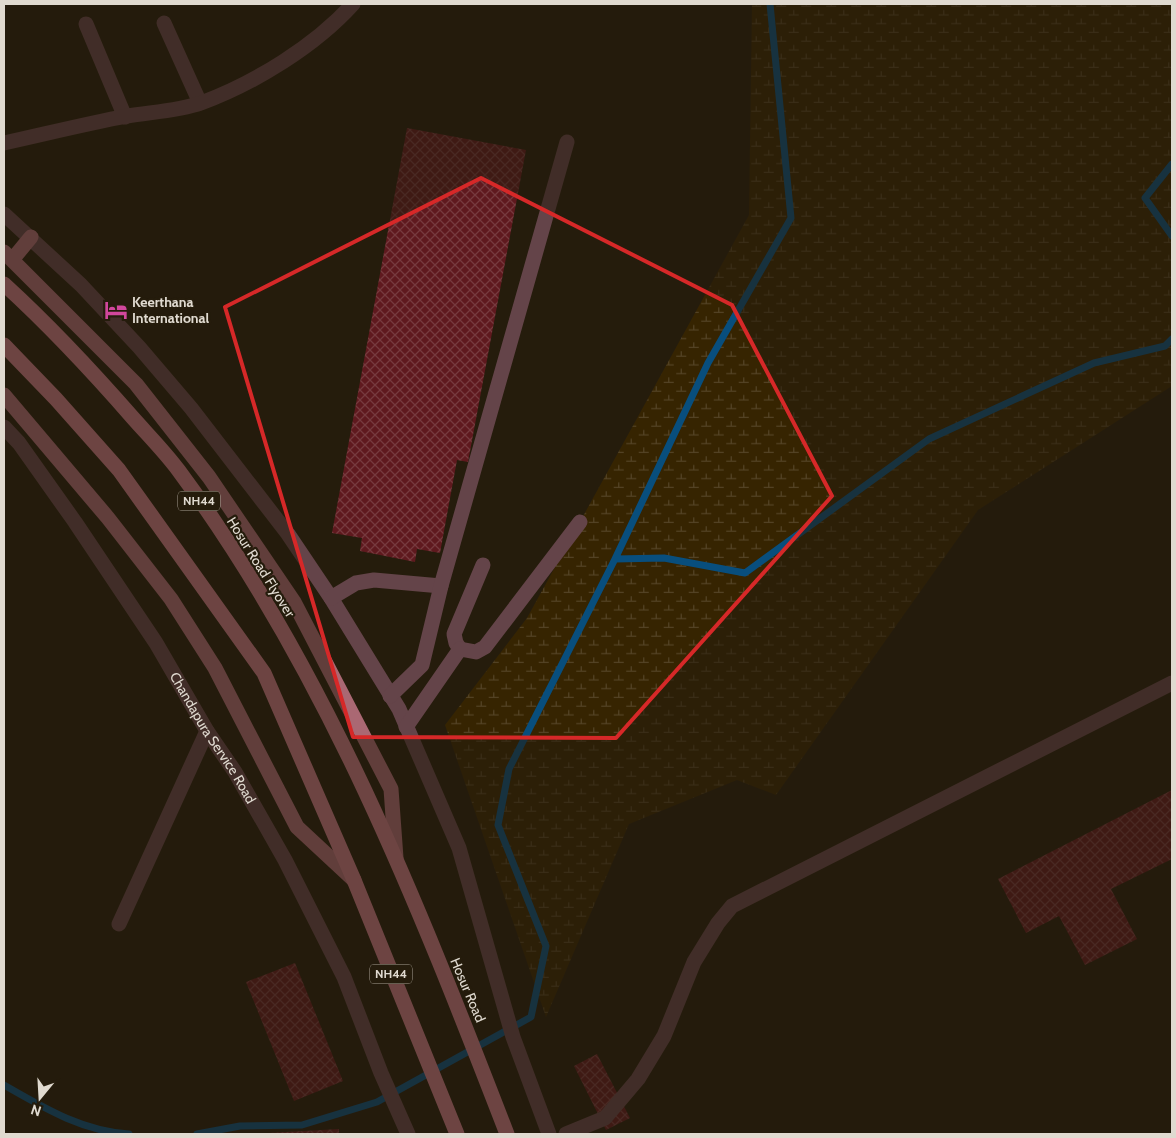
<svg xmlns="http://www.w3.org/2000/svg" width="1176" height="1138" viewBox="0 0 1176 1138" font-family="Cabin,sans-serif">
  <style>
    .wetland { fill: url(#wetland-marsh) }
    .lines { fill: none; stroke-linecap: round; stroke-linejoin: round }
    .stream { stroke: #084e7d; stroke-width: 7 }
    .building { fill: url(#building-cross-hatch) }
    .minor { stroke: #644449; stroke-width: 15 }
    .major { stroke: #aa6873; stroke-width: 15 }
    .highway { stroke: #c67684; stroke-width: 15 }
    .marked { fill: none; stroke: #d62828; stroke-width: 4; stroke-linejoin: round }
    .labels { text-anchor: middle; stroke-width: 4.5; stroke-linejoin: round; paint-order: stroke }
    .shield { fill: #251c0c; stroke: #a8a195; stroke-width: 1 }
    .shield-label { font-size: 12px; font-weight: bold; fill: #e0dad0 }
    .poi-label { font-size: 14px; font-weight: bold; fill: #e0dad0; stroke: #251c0c; text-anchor: start }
    .street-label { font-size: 14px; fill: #e0dad0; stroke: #251c0c }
  </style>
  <defs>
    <pattern id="wetland-marsh" width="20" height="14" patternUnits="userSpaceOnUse" patternTransform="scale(1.25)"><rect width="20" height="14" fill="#362401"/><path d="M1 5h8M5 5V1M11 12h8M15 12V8" fill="none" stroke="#534325"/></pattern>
    <pattern id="building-cross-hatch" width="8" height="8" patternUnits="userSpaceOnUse" patternTransform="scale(1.25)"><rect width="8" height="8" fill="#5f191e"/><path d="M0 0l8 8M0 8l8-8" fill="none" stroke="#763a3e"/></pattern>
  </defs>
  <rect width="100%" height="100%" fill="#251c0c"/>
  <!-- wetland -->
  <path class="wetland" d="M752 4H1172V386L978 510 776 795 737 780 629 824 546 1017 445 725 527 618 749 215Z"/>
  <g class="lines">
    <!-- stream -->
    <path class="stream" d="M1172 164 1145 198 1172 236
      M615 559 708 363 791 218 770 4
      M4 1085C44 1108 82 1131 129 1134
      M197 1134 240 1126 302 1125 377 1102 531 1017 546 946 498 825 509 769 615 559 664 558 745 573 929 439 1094 363 1165 346 1172 339"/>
  </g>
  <!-- building -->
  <path class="building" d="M407 128 526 150 468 462 457 460 440 553 417 549 415 562 360 551 362 538 332 533Z
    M1172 790V859L1111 889 1137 939 1085 965 1059 916 1026 933 998 879Z
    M295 963 343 1081 294 1101 246 982Z
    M597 1054 630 1118 606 1130 574 1066Z
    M339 1129V1134H269V1133Z"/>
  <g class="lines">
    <!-- minor -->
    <g class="minor">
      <path d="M164 23 200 103"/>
      <path d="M86 24 125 117"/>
      <path d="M4 143C45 134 85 124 127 116 151 112 178 111 201 103 255 83 315 46 353 4"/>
      <path d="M4 214 81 285 139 347 191 408 288 534 331 598 399 709 459 848 513 1037 549 1134"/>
      <path id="s1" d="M4 427 19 443 75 522 156 643 207 731 235 772 285 860 344 977 381 1073 408 1134"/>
      <path d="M331 598 356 583 374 580 441 586"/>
      <path d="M460 649 456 643 454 634 483 565"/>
      <path d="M390 696 422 665 441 586 567 142"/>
      <path d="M406 727 460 649 476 652 485 647 580 522"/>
      <path d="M119 924 207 731"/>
      <path d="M566 1134 605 1118 638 1079 664 1036 694 962 718 923 732 906 1172 683"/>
    </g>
    <!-- major -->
    <path class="major" d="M4 252 136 384 209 477 294 602 391 789 396 858
      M12 260 31 237
      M4 395 108 518 171 599 215 668 297 827 354 880"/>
    <!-- highway -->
    <path class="highway" d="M4 284C50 326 92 371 133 418 148 435 165 452 179 471 327 671 418 904 507 1134
      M4 345 56 399 119 470 264 673 354 880 457 1134"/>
  </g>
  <!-- marked area -->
  <path d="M0 0H1176V1138H0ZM481 178 732 305 832 496 616 738 353 737 225 307Z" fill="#251c0c" fill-opacity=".55" fill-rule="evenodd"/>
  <path class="marked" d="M481 178 732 305 832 496 616 738 353 737 225 307Z"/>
  <!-- icons -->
  <defs>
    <symbol id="hotel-bare" viewBox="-9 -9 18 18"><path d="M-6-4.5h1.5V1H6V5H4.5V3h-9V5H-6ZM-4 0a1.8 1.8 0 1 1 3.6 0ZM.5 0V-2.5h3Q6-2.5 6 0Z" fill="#d1479c" stroke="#251c0c" stroke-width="2.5" paint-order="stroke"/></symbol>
  </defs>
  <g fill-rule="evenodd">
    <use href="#hotel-bare" x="100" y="294" width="32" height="32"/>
  </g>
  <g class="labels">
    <!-- shield labels -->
    <g class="shield">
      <rect x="178" y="491.5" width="42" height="19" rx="4"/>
      <rect x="370" y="964.5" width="42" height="19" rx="4"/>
    </g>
    <g class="shield-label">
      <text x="199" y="505">NH44</text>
      <text x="391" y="978">NH44</text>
    </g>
    <!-- poi labels -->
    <g class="poi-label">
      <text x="132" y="307">Keerthana<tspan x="132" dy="16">International</tspan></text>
    </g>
    <!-- street labels -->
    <g class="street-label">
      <text transform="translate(261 567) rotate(58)" y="5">Hosur Road Flyover</text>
      <text dy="5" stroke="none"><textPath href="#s1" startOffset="375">Chandapura Service Road</textPath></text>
      <text transform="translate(468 990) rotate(67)" y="5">Hosur Road</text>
    </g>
  </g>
  <!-- border -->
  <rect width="1176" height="1138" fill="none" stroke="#e0dad0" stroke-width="10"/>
  <!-- north arrow -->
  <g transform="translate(40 1098) rotate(198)" stroke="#251c0c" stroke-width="4" paint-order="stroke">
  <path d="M0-4L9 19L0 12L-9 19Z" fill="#e0dad0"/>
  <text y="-8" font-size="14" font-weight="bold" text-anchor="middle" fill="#e0dad0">N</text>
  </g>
</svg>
